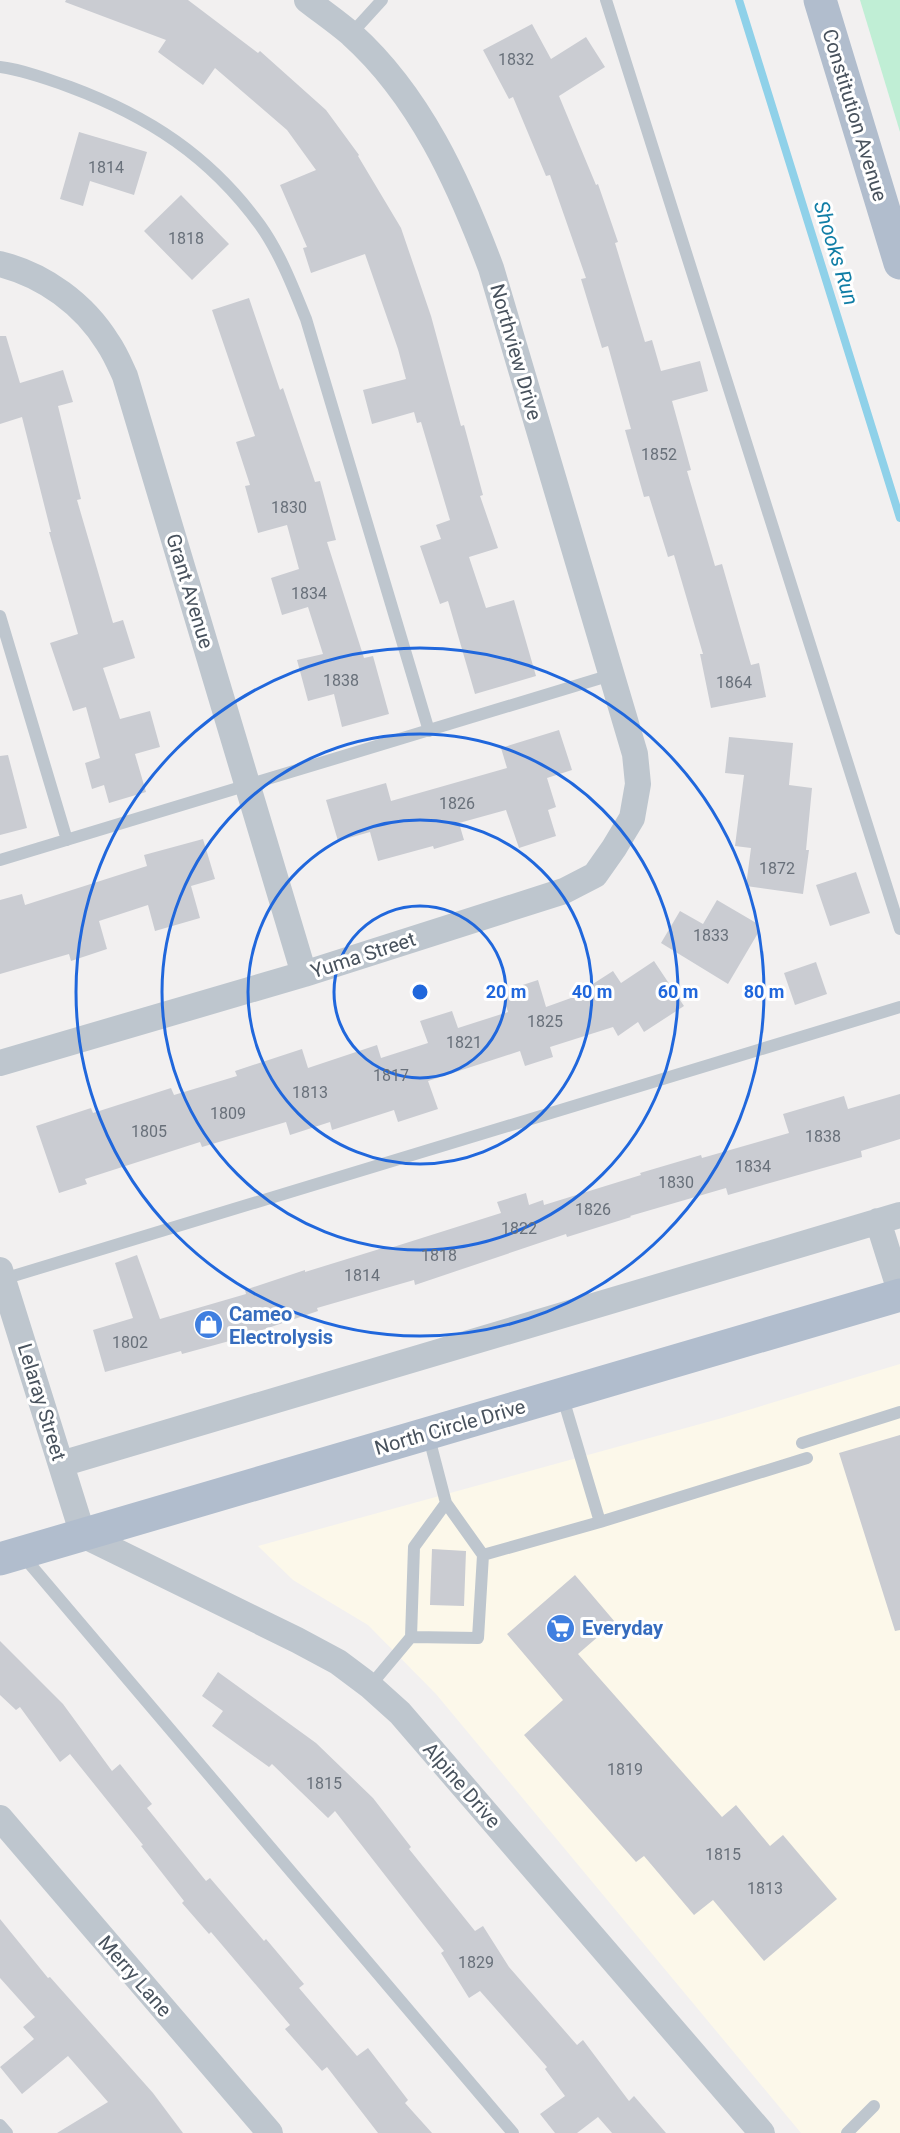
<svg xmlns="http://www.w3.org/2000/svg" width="900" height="2133" viewBox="0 0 900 2133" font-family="Roboto,sans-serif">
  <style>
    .commercial { fill: #fcf8ea }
    .green { fill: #c0eed5 }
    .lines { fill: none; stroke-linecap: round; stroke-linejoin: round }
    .stream { stroke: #8fd1e9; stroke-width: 8 }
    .building { fill: #caccd2 }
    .lane { stroke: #bec6ce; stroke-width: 12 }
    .street { stroke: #bec6ce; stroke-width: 26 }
    .primary { stroke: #b1bdcd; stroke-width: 33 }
    .ring { fill: none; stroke: #2067dc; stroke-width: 3 }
    .labels { text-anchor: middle; stroke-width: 6; stroke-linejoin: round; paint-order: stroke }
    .number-label { font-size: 16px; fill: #68707a }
    .street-label { font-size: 20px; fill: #48525d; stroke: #fff }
    .shop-label { font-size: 20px; font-weight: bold; fill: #366cbe; stroke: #fff; text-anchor: start }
    .water-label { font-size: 21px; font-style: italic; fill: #117ea6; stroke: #fff }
    .centre { fill: #2067dc; stroke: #fff; stroke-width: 3 }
    .ring-label { font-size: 18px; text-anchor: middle; font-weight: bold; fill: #2067dc; stroke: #fff; stroke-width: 6; stroke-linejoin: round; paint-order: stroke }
  </style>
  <rect width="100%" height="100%" fill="#f2f0f0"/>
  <!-- commercial -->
  <path class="commercial" d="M900 1364V2133H801L436 1694 368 1625 293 1580 258 1546 722 1418Z"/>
  <!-- green -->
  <path class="green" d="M860 0H900V132Z"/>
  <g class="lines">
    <!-- stream -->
    <path class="stream" d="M739 0 900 518"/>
  </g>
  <!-- building -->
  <path class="building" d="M66 0H188L258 53 260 51 326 110 359 155 358 156 401 228 431 316 461 426 464 425 483 495 480 496 498 548 469 557 486 608 514 600 536 676 475 694 448 601 440 604 420 546 441 539 436 525 450 520 421 422 417 423 414 412 372 424 363 390 406 379 398 349 365 254 311 273 303 248 307 247 280 185 316 170 287 130 215 68 203 85 158 52 166 40 65 2Z
    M532 24 551 59 586 37 605 67 559 96 596 185 598 184 618 242 615 243 645 342 652 340 661 371 700 361 708 391 672 401 691 470 687 471 715 566 722 564 751 665 759 663 766 697 711 708 700 654H703L674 555 668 557 649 496 644 497 625 430 631 429 608 346 602 348 581 279 586 278 550 175 546 176 513 97 509 99 483 50Z
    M79 132 147 152 134 195 90 181 83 206 60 199Z
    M181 195 229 244 192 280 144 231Z
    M249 298 280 390 283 388 315 482 320 481 336 540 327 542 364 658 373 656 389 714 342 727 334 694 308 701 297 660 323 654 308 607 282 615 271 578 299 569 287 525 258 533 245 486 250 485 236 442 255 436 212 310Z
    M0 336H6L20 383 63 370 73 402 58 406 81 499 77 500 113 623 123 620 135 658 103 668 120 719 150 711 160 747 135 754 146 792 109 803 104 785 92 789 85 763 100 758 86 707 73 711 50 643 78 634 49 532H51L22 417 0 424Z
    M559 730 572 770 547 778 556 807 548 810 556 836 519 848 506 810 459 823 464 840 434 849 433 846 378 861 370 832 338 841 326 800 386 783 391 801 507 768 501 748Z
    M729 737 793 743 789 785 812 788 806 850H809L803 894 746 886 751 848 735 846 744 775 725 773Z
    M8 755 27 828 0 835V756Z
    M203 839 215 879 191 886 200 918 155 931 148 905 99 921 107 949 71 961 69 954 0 974V900L22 894 25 905 147 866 144 855Z
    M856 872 870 913 830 926 816 885Z
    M717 900 758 924V933L728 984 661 943 680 911 703 924Z
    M654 961 684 1006 644 1032 638 1022 618 1036 613 1027 550 1047 553 1057 525 1066 520 1051 428 1081 438 1109 398 1122 394 1110 332 1130 330 1122 290 1135 286 1122 202 1147 200 1142 85 1179 87 1184 59 1193 36 1126 91 1108 93 1113 171 1088 174 1095 237 1076 235 1071 302 1049 308 1068 377 1045 381 1058 428 1043 420 1021 452 1011 458 1028 508 1012 501 992 538 980 546 1007 571 998 613 971 621 983Z
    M816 962 827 994 795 1005 784 973Z
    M900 1094V1139L861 1151 862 1157 728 1195 726 1188 630 1216 631 1217 567 1237 566 1234 415 1285 414 1280 317 1308 318 1311 233 1340 182 1354 181 1351 105 1372 93 1330 133 1318 115 1263 137 1255 160 1319 246 1294 245 1290 305 1270V1272L386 1247 387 1249 501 1213 497 1202 526 1193 529 1205 543 1200 544 1205 641 1175 640 1173 701 1155 702 1158 789 1133 783 1114 844 1096 848 1109Z
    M900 1435V1630L895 1631 839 1453Z
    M432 1549 466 1551 464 1606 430 1605Z
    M575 1575 615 1622 578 1654 722 1817 736 1805 770 1846 783 1835 837 1899 764 1961 713 1900 694 1915 644 1856 636 1862 524 1735 563 1700 507 1634Z
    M0 1641 63 1704 112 1771 120 1764 152 1804 147 1808 206 1881 210 1878 264 1941 266 1939 304 1984 299 1988 357 2056 368 2048 408 2100 405 2103 432 2133H378L327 2067 322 2071 285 2029 290 2025 211 1932 209 1934 182 1903 184 1901 141 1846 143 1845 70 1754 60 1762 20 1707 16 1710 0 1695Z
    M218 1672 316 1743 373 1798 411 1847 409 1849 475 1931 483 1926 509 1967 577 2045 583 2040 629 2101 634 2096 666 2133H612L598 2117 577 2133H555L540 2114 565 2096 545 2069 547 2067 480 1991 469 1998 441 1953 444 1951 335 1811 328 1818 272 1764 269 1767 212 1726 223 1711 202 1696Z
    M0 1919 48 1978 50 1977 153 2093 183 2133H57L108 2102 68 2056 22 2094 0 2067 34 2039 23 2027 35 2017 0 1978Z"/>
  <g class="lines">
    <!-- lane -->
    <path class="lane" d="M606 0 900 929
      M351 34 382 0
      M0 67C23 70 48 79 70 87 148 116 210 156 260 225 280 253 293 287 306 319L429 731
      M0 616 67 840
      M0 860 611 675
      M0 1280 900 1007
      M562 1395 600 1522
      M428 1434 446 1503 483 1555 600 1522 807 1458
      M802 1443 900 1412
      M23 1556 513 2133
      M411 1637 478 1638 483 1555
      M370 1686 411 1637 414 1547 446 1503
      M0 2125 7 2133
      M847 2133 874 2106"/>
    <!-- street -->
    <path class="street" d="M0 264C44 275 84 304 108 343 115 353 120 365 125 376L304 974
      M0 1063 304 974 564 891 595 875 614 848 632 818 638 784 635 754 491 268C459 183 420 96 351 34 337 22 321 11 307 0
      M878 1221 900 1291
      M0 1270 83 1535 297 1640 338 1662 370 1686 400 1713 762 2133
      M61 1464 900 1215
      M0 1818 270 2133"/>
    <!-- primary -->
    <path class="primary" d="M820 0 900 263
      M0 1559 900 1295"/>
  </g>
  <!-- distance rings -->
  <g class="ring">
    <circle cx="420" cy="992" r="86"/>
    <circle cx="420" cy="992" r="172"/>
    <circle cx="420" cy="992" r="258"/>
    <circle cx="420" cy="992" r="344"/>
  </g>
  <!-- icons -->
  <defs>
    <symbol id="shop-disc" viewBox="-11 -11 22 22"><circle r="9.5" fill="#3f7fe0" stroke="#fff"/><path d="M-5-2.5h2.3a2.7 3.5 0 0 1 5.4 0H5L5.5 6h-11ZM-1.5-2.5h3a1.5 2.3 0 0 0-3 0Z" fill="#fff"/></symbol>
    <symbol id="supermarket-disc" viewBox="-11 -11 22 22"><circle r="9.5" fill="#3f7fe0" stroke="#fff"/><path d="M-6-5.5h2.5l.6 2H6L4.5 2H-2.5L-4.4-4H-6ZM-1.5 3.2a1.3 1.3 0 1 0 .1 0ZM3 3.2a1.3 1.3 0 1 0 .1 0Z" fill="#fff"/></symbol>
  </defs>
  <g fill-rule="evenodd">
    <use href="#shop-disc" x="192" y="1308" width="33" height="33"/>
    <use href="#supermarket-disc" x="544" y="1612" width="33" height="33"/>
  </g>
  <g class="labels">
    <!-- number labels -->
    <g class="number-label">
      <text x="516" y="65">1832</text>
      <text x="106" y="173">1814</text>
      <text x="186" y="244">1818</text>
      <text x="659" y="460">1852</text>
      <text x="289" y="513">1830</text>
      <text x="309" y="599">1834</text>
      <text x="341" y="686">1838</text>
      <text x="734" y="688">1864</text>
      <text x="457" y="809">1826</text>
      <text x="777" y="874">1872</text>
      <text x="711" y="941">1833</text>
      <text x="545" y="1027">1825</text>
      <text x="464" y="1048">1821</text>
      <text x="391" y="1081">1817</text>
      <text x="310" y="1098">1813</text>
      <text x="228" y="1119">1809</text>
      <text x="149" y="1137">1805</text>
      <text x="823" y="1142">1838</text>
      <text x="753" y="1172">1834</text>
      <text x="676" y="1188">1830</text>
      <text x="593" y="1215">1826</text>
      <text x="519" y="1234">1822</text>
      <text x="439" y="1261">1818</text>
      <text x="362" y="1281">1814</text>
      <text x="130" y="1348">1802</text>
      <text x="625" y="1775">1819</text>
      <text x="324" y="1789">1815</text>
      <text x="723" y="1860">1815</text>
      <text x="765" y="1894">1813</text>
      <text x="476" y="1968">1829</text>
    </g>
    <!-- street labels -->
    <g class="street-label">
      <text transform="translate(855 115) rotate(73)" y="7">Constitution Avenue</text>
      <text transform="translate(516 352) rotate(74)" y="7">Northview Drive</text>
      <text transform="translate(190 591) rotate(73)" y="7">Grant Avenue</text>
      <text transform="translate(363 955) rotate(-18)" y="7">Yuma Street</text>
      <text transform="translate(42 1402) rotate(73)" y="7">Lelaray Street</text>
      <text transform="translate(450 1427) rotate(-16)" y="7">North Circle Drive</text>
      <text transform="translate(462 1785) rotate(49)" y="7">Alpine Drive</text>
      <text transform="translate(135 1976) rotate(49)" y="7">Merry Lane</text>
    </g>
    <!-- shop labels -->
    <g class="shop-label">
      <text x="229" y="1321">Cameo<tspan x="229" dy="23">Electrolysis</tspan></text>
      <text x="582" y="1635">Everyday</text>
    </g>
    <!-- water labels -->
    <g class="water-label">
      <text transform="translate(836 253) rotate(73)" y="7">Shooks Run</text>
    </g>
  </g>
  <circle cx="420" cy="992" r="9" class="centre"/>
  <g class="ring-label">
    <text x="506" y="998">20 m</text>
    <text x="592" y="998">40 m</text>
    <text x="678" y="998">60 m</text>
    <text x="764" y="998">80 m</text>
  </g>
</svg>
